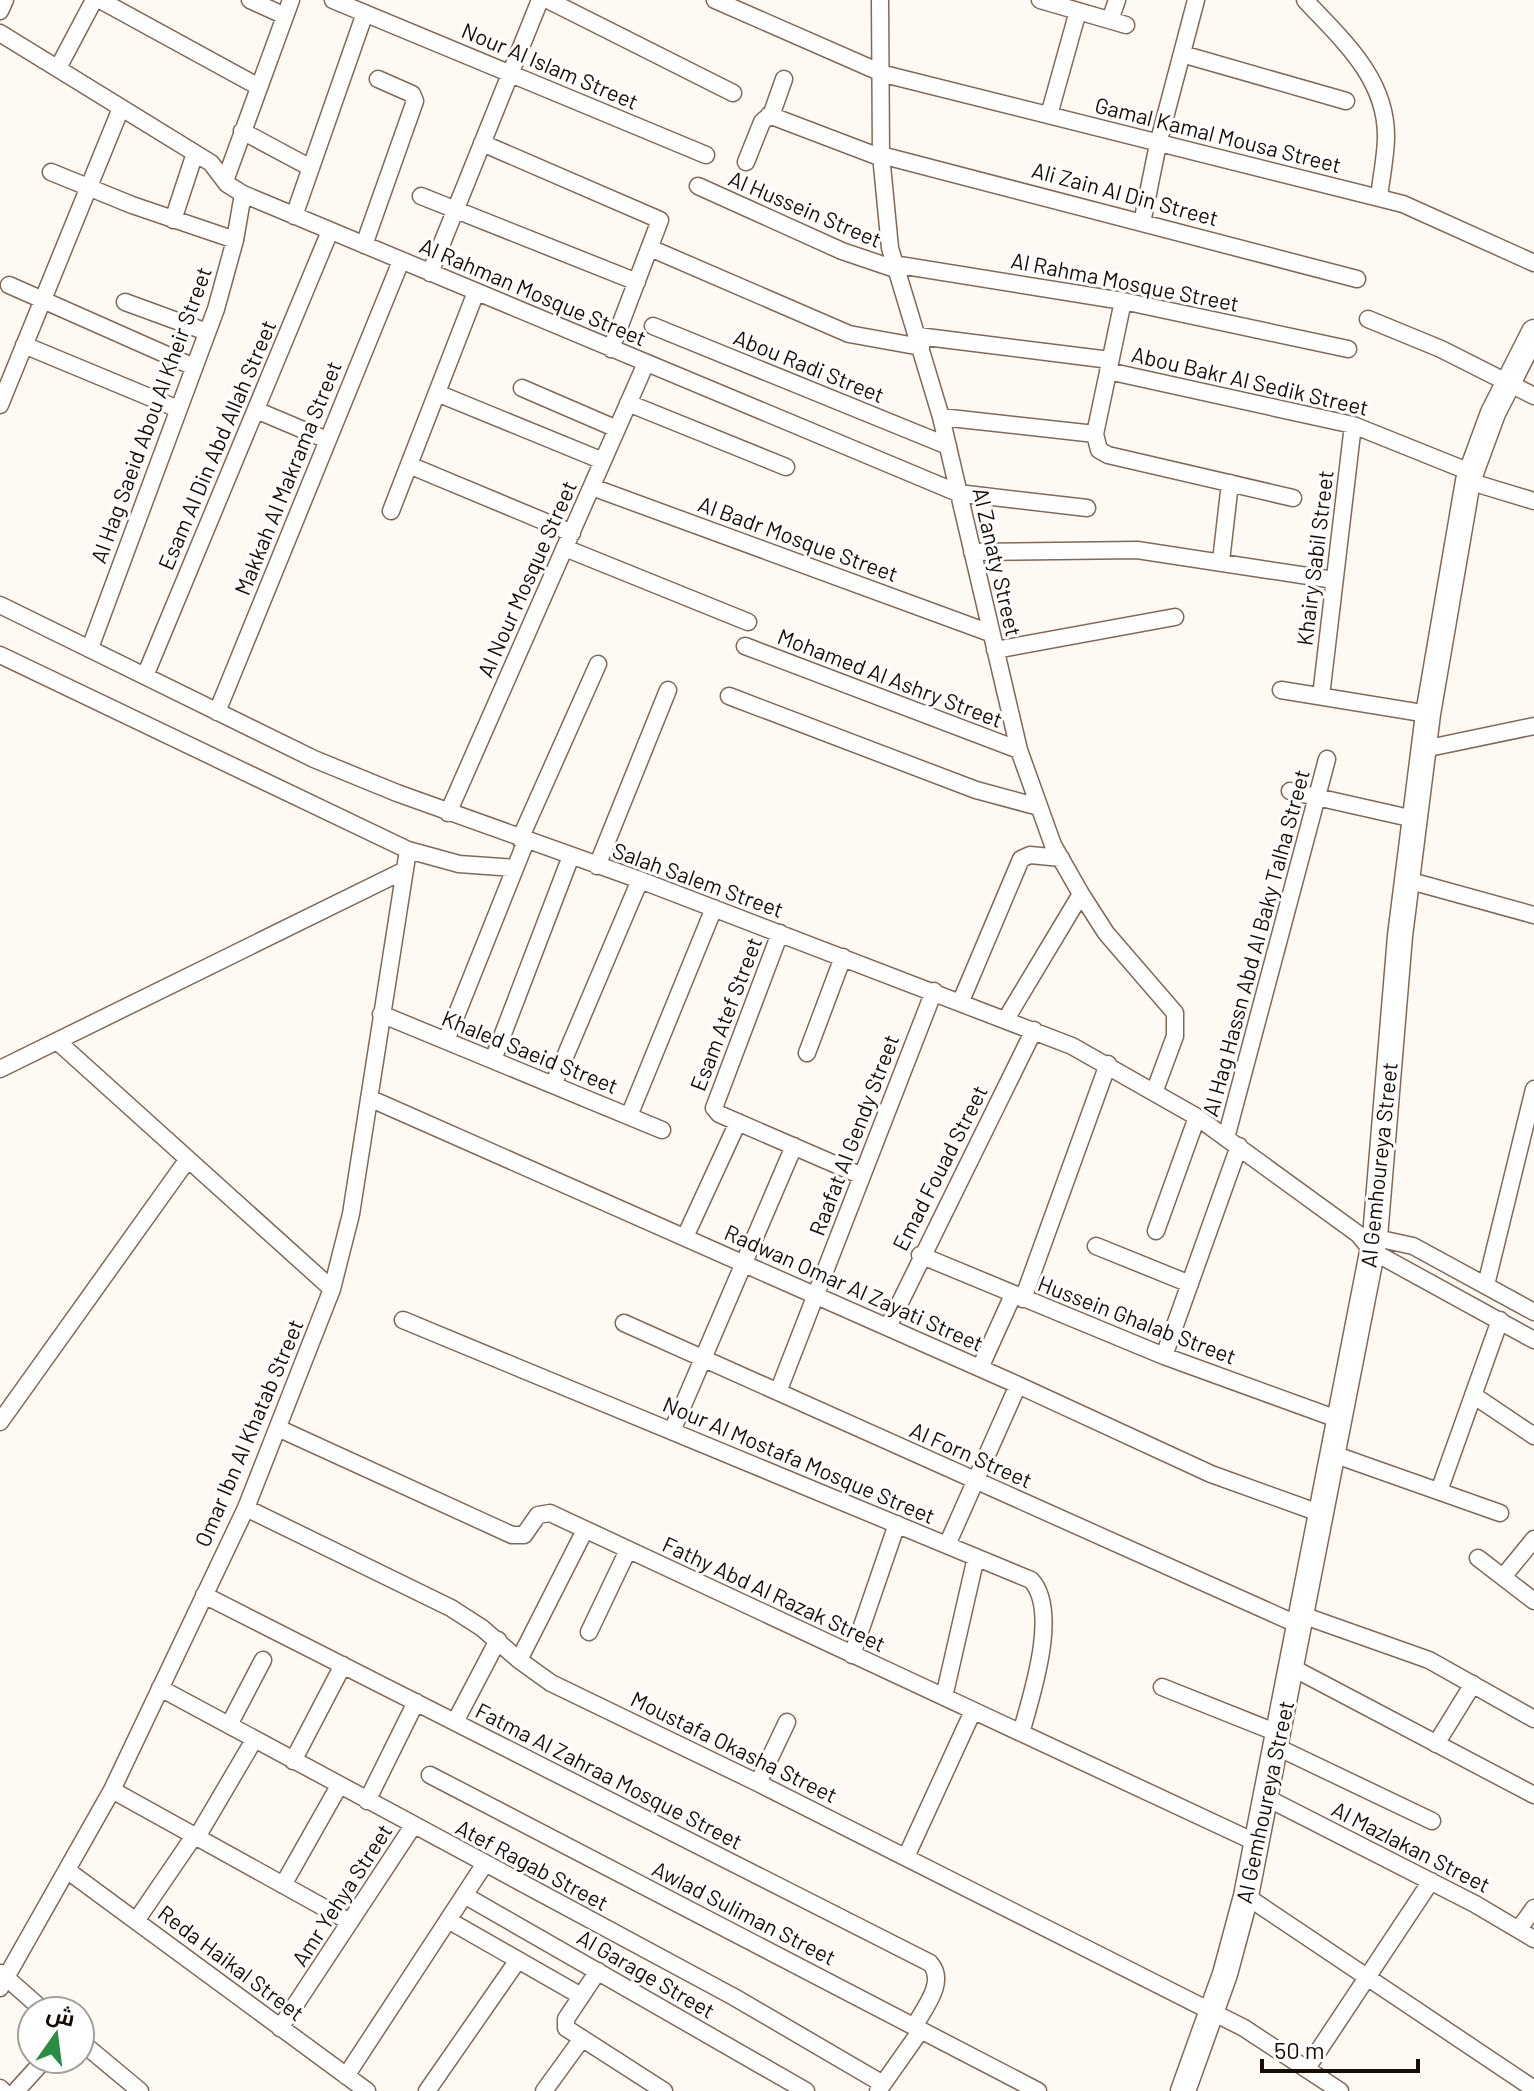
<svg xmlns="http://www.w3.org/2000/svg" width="1534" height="2091" viewBox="0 0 1534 2091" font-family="Barlow,Cairo,sans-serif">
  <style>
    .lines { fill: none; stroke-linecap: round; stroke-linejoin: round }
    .minor-casing { stroke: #836854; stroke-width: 19 }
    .secondary-casing { stroke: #836854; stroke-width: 27 }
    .minor { stroke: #fff; stroke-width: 16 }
    .secondary { stroke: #fff; stroke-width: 24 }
    .labels { text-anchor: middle; stroke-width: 6; stroke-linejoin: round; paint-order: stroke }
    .street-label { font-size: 22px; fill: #180e06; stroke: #fff }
  </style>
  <rect width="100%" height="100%" fill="#fff9f4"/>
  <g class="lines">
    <defs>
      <path id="minor" d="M100 0 259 87
        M250 0 285 16
        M333 0 706 155
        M548 0 733 93
        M715 0 884 74 1403 204 1534 263
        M880 0 881 155 890 248 941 417 1019 750 1053 845 1081 894 1106 933 1175 1013V1036L1155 1090
        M1040 0 1126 25
        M1305 0C1341 39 1386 77 1386 136 1386 156 1381 178 1379 198
        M0 11 5 0
        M1110 20 1117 0
        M0 33 211 163 227 184 243 194 958 493 1087 508
        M1182 54 1346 101
        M58 68 94 0
        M769 115 882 158
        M1049 115 1078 11
        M242 131 311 168
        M482 143 660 220 611 349
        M881 155 1357 279
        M746 162 762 122 772 113 784 79
        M51 172 132 205 235 240
        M225 181 291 0
        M698 186 842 251 895 269
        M421 196 637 282
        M294 216 365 13
        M173 220 195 153
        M1142 223 1158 144 1196 0
        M364 245 415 101 412 94 378 79
        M650 248 849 334 921 347
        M893 264 1123 301 1348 349
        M430 273 540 0
        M9 285 194 367
        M1123 301 1095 434 1099 450 1108 455 1293 498
        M125 302 207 332
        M1368 319 1441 349 1534 396
        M653 326 948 446
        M918 336 1110 360
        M24 345 178 409
        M1108 371 1353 425 1470 472
        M522 388 617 429
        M437 393 603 461
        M628 403 786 467
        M0 405 121 108
        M256 410 327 440
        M941 417 1095 434
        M409 465 572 533
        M1468 481 1534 501
        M592 487 990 633
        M391 511 476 292
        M565 548 748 622
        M972 552 1137 550 1334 580
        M1221 561 1230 483
        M0 605 314 759 397 793 640 880 1072 1046 1197 1117 1358 1234 1372 1251 1534 1340
        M745 646 1019 750
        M90 648 216 309 235 240 243 194
        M995 650 1175 617
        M0 655 408 850 459 864 515 868
        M145 676 330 231
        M1281 690 1428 714
        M729 696 976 790 1039 807
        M1321 696 1353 425
        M217 712 401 261
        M1424 749 1534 726
        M1290 791 1414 819
        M448 813 646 363
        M520 839 598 664
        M597 866 668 690
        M1407 880 1534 915
        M780 933 714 1108 719 1114 862 1176
        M961 1001 1021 859 1030 855 1061 858
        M381 1014 662 1130
        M1006 1019 1081 894
        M57 1041 332 1289
        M446 1041 526 841
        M807 1053 843 957
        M493 1060 571 856
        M0 1069 405 870
        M553 1085 640 880
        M369 1098 1018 1385 1211 1474 1322 1514
        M629 1116 714 908
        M1226 1138 1327 759
        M1156 1231 1197 1117
        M1367 1236 1413 1246 1534 1312
        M685 1237 738 1122
        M1096 1246 1190 1284
        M920 1255 1164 1356 1340 1420
        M1486 1285 1534 1089
        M1023 1299 1108 1064
        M403 1320 1031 1580C1060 1611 1031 1697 1021 1733
        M624 1323 1301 1626
        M888 1327 1034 1030
        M1164 1356 1239 1146
        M980 1368 1013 1295
        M778 1392 934 991
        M1473 1395 1534 1436
        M0 1422 188 1159
        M280 1429 512 1535H524L538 1515 550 1513 1257 1843
        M672 1431 794 1146
        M1333 1454 1500 1513
        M1439 1491 1500 1320
        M246 1508 451 1608 482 1628 519 1660 551 1683 758 1783 1244 2028 1340 2091
        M947 1545 1018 1385
        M1478 1558 1534 1601
        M1503 1577 1534 1539
        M204 1595 930 1963C947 1982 924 2008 914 2027
        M1302 1615 1429 1660 1534 1719
        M589 1632 628 1550
        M852 1655 897 1524
        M519 1660 585 1530
        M1293 1668 1534 1795
        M1162 1687 1280 1734
        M160 1688 734 1997 883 2084
        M944 1697 976 1557
        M455 1722 498 1640
        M229 1725 263 1660
        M1436 1744 1473 1684
        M1277 1747 1432 1821
        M293 1761 343 1665
        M430 1775 1038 2091
        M758 1783 787 1722
        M112 1790 350 1922
        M1267 1798 1475 1904 1534 1939
        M367 1801 416 1702
        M197 1837 254 1740
        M906 1857 973 1711
        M68 1871 367 2091
        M283 1885 339 1786
        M464 1895 806 2091
        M1246 1896 1534 2089
        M448 1920 581 1996
        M136 1921 194 1836
        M1519 1929 1534 1908
        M598 1971 566 2019V2028L664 2091
        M1 1973 44 2011
        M0 1988 112 1790 246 1508 332 1289 351 1214 408 850
        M280 2028 413 1826
        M80 2041 140 2091
        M1307 2068 1431 1881
        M346 2076 484 1865
        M0 2088 3 2091
        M16 2091 45 2059
        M427 2091 518 1960
        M544 2091 581 2040
        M878 2091 921 2030"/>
      <path id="secondary" d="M1183 2091 1225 1974 1246 1896 1375 1237 1400 936 1428 714 1468 481 1493 413 1534 332"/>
    </defs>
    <!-- minor casing -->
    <use href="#minor" class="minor-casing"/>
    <!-- secondary casing -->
    <use href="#secondary" class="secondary-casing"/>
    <!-- minor -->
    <use href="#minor" class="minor"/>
    <!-- secondary -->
    <use href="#secondary" class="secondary"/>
  </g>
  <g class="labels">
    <!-- street labels -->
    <g class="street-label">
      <text transform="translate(550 66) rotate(23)" y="8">Nour Al Islam Street</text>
      <text transform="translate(1218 135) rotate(14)" y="8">Gamal Kamal Mousa Street</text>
      <text transform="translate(1125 194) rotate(15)" y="8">Ali Zain Al Din Street</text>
      <text transform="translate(805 209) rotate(23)" y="8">Al Hussein Street</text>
      <text transform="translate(1125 282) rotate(11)" y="8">Al Rahma Mosque Street</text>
      <text transform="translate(533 292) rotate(23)" y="8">Al Rahman Mosque Street</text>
      <text transform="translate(809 366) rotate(22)" y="8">Abou Radi Street</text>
      <text transform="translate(1250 381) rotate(13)" y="8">Abou Bakr Al Sedik Street</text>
      <text transform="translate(151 415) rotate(-70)" y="8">Al Hag Saeid Abou Al Kheir Street</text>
      <text transform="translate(217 445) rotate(-67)" y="8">Esam Al Din Abd Allah Street</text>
      <text transform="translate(288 478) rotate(-68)" y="8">Makkah Al Makrama Street</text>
      <text transform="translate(798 539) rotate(20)" y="8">Al Badr Mosque Street</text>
      <text transform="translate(1315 558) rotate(-83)" y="8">Khairy Sabil Street</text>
      <text transform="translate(997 562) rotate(77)" y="8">Al Zanaty Street</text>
      <text transform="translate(527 579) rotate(-66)" y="8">Al Nour Mosque Street</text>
      <text transform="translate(890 678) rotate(21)" y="8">Mohamed Al Ashry Street</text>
      <text transform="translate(698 880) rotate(20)" y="8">Salah Salem Street</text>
      <text transform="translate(1256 943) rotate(-75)" y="8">Al Hag Hassn Abd Al Baky Talha Street</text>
      <text transform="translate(726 1014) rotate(-69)" y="8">Esam Atef Street</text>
      <text transform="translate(530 1052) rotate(22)" y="8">Khaled Saeid Street</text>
      <text transform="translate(854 1135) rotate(-69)" y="8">Raafat Al Gendy Street</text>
      <text transform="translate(1379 1165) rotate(-84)" y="8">Al Gemhoureya Street</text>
      <text transform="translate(940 1168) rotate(-63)" y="8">Emad Fouad Street</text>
      <text transform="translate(854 1288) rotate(24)" y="8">Radwan Omar Al Zayati Street</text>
      <text transform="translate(1137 1320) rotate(21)" y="8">Hussein Ghalab Street</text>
      <text transform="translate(249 1433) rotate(-67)" y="8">Omar Ibn Al Khatab Street</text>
      <text transform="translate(971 1455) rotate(24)" y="8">Al Forn Street</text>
      <text transform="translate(799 1460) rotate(23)" y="8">Nour Al Mostafa Mosque Street</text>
      <text transform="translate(774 1594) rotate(25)" y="8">Fathy Abd Al Razak Street</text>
      <text transform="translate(734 1747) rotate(26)" y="8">Moustafa Okasha Street</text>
      <text transform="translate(609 1776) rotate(27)" y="8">Fatma Al Zahraa Mosque Street</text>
      <text transform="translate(1265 1802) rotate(-78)" y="8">Al Gemhoureya Street</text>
      <text transform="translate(1411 1847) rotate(27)" y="8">Al Mazlakan Street</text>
      <text transform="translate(532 1865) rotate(28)" y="8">Atef Ragab Street</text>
      <text transform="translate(342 1895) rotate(-57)" y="8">Amr Yehya Street</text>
      <text transform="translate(744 1913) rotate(27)" y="8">Awlad Suliman Street</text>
      <text transform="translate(231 1963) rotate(37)" y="8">Reda Haikal Street</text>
      <text transform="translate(646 1974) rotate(30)" y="8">Al Garage Street</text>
    </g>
  </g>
  <!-- north arrow -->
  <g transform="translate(56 2035) rotate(14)"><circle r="38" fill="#ffffff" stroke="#a39f9b" stroke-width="2"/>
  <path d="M0-6L14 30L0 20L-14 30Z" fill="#298d42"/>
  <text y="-12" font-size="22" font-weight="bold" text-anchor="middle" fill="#180e06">ش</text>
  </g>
  <!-- scale -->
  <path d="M1262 2059v12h156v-12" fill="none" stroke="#180e06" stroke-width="4"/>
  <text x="1274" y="2059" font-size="24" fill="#180e06" stroke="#ffffff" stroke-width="6" paint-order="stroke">50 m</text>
</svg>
